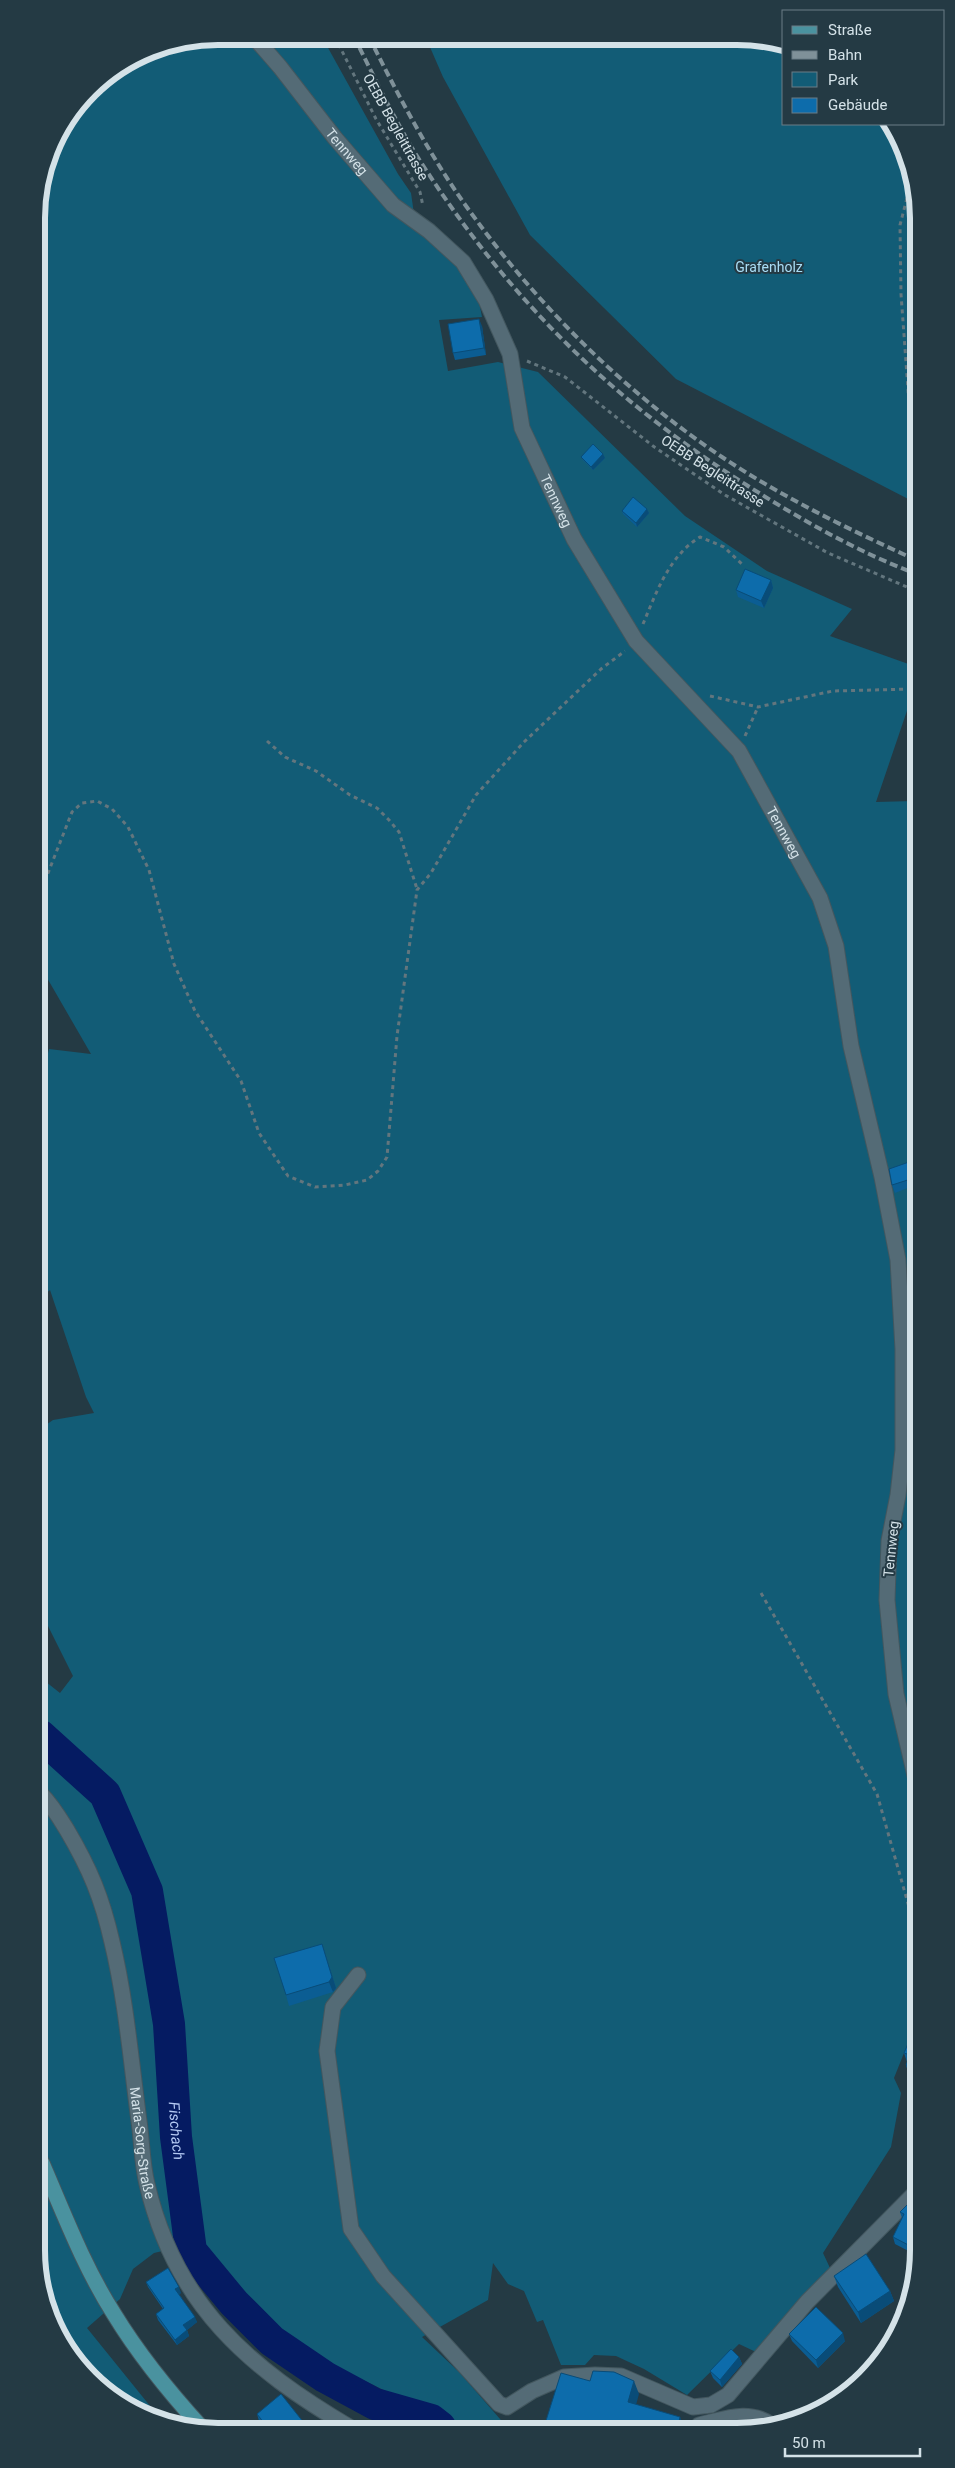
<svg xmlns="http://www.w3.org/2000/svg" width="955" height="2468" viewBox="0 0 955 2468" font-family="Roboto,sans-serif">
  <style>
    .green { fill: #125c76 }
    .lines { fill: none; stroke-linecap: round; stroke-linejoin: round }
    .canal { stroke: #051b62; stroke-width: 19 }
    .river { stroke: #051b62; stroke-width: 32 }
    .minor-casing { stroke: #43575f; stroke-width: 17 }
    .major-casing { stroke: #43575f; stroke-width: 17 }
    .path { stroke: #63767e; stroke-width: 3; stroke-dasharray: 4 4; stroke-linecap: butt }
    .minor { stroke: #546b76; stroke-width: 15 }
    .major { stroke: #4a929f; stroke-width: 15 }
    .rail { stroke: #7f9199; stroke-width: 4; stroke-dasharray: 8 4; stroke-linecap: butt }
    .wall { fill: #0b5d93 }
    .shaded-wall { fill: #094c78 }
    .building { fill: #0d6cab; stroke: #094c78 }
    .labels { text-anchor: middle; stroke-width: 4; stroke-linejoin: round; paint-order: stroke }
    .street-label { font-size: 14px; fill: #d4e2e8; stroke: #243a44 }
    .park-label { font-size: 14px; fill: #a9ddf5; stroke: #243a44 }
    .water-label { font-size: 15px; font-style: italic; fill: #b4c9f3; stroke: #243a44 }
    .rim { fill: none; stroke: #d4e2e8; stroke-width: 6 }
  </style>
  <rect width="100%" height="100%" fill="#243a44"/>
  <!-- green -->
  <path class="green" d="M218 36 322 37 398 174 411 193 414 214 371 176 464 273 478 296 482 317 439 320 448 371 498 362 538 372 685 516 767 571 852 609 830 636 914 666V690L876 802 914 801 918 2018 894 2078 901 2093 891 2147 823 2253 830 2268 756 2352 739 2344 687 2395 644 2369 616 2356 594 2355 585 2365H561L543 2320 537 2322 524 2291 508 2284 493 2263 488 2300 422 2337 459 2372 507 2427H454L439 2411 398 2397 332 2365 265 2323 222 2280 196 2243 154 2253 133 2269 120 2299 87 2328 163 2422 138 2413 98 2386 61 2341 42 2297 41 1678 60 1693 73 1676 41 1612 40 1429 53 1420 94 1413 86 1397 50 1290 40 1298 39 1090 49 1049 91 1054 39 964 37 206 55 138 98 82 149 50Z
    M426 38 772 40 784 44V124H892L913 171 914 502 676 379 530 235 443 77Z"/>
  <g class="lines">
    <!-- canal -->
    <path class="canal" d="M431 2420 433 2427"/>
    <!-- river -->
    <path class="river" id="s1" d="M41 1736 105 1794 147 1891 169 2024 176 2137 191 2251 234 2303 272 2341 325 2377 375 2404 431 2420 440 2427"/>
    <defs>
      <g id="minor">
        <path id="s2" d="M253 36 280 67 335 138 393 205 429 231 463 262 486 300 510 354 522 428 574 539 636 641 739 751 820 898 836 946 851 1046 882 1177 898 1260 903 1349V1450L898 1495 889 1541 887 1600 896 1694 917 1784"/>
        <path id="s3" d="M41 1794C52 1805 59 1817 67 1830 90 1869 102 1898 112 1942 126 2000 131 2061 139 2121 142 2142 142 2164 147 2184 175 2305 249 2368 351 2428"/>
        <path d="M358 1975 333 2007 327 2051 351 2229 383 2276 499 2404 507 2407 532 2391 564 2377 595 2375 621 2376 693 2407 711 2405 728 2395 807 2302 918 2190"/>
        <path d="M699 2425C725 2419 749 2408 773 2426"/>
      </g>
      <path id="major" d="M42 2163C64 2214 84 2267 114 2314 139 2355 170 2393 202 2428"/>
    </defs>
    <!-- minor casing -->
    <use href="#minor" class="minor-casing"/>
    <!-- major casing -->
    <use href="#major" class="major-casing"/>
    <!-- path -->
    <path class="path" d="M335 37 376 119 420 192 423 206
      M527 361 565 377 653 446 725 495 828 553 914 590
      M910 417 901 294 900 225 913 175
      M643 624C657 591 669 556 700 537L724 547 744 566
      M710 696 758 707 833 691 914 689
      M745 736 758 707
      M267 741 285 757 316 771 350 795 377 808 389 820 399 832 417 889
      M39 896 72 812 82 803 97 801 112 809 128 827 149 870 174 964 195 1011 241 1081 259 1133 288 1176 315 1187 345 1185 367 1180 378 1171 387 1157 397 1036 417 890 431 873 476 795 524 742 601 669 625 651
      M761 1593 877 1794 909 1907 917 1924"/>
    <!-- minor -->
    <use href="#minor" class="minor"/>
    <!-- major -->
    <use href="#major" class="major"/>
    <!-- rail -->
    <path class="rail" d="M354 37C377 82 398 128 426 170 513 303 614 402 748 486 800 519 856 551 914 573
      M369 37C401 101 434 164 477 221 543 311 629 395 722 457 782 497 848 529 914 559"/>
  </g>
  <!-- wall -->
  <path class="wall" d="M482 326 486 355 455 360 453 353Z
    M603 454 605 458 593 470 583 460 581 457Z
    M647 509 649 513 637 527 623 514 622 511Z
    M771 580 773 588 764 608 738 597 736 590Z
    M909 1162 915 1181V1185L895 1193 892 1185Z
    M322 1944 336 1988 333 1992 289 2006 286 1995Z
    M918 2021V2080L909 2076 906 2065 907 2062 904 2053Z
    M918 2199V2256L895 2244 893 2237 902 2218 900 2212Z
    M834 2276 890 2291 894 2301 861 2323 838 2287Z
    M146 2282 181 2293 179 2294 197 2322 187 2330 189 2336 177 2345 158 2320 156 2314 163 2309 148 2287Z
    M789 2334 845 2341 818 2368 792 2341Z
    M739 2357 742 2364 722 2387 713 2378 710 2371Z
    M257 2414 308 2428H265L259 2421Z"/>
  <!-- shaded-wall -->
  <path class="shaded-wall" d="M479 319 482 326 486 355 484 348Z
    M603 454 605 458 593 470 591 467Z
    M647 509 649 513 637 527 636 523Z
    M771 580 773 588 764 608 761 601Z
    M322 1944 336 1988 333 1992 329 1982Z
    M179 2287 181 2293 178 2295 175 2289Z
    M890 2291 894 2301 861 2323 858 2312Z
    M195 2317 197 2322 186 2331 183 2325Z
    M187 2330 189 2336 177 2345 175 2340Z
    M843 2333 845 2341 818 2368 816 2360Z
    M739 2357 742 2364 722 2387 720 2380Z
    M634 2381 639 2394 633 2416 628 2402Z
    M680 2417 684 2426H678Z"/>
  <!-- building -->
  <path class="building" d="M479 319 484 348 453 353 448 324Z
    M593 444 603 454 591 467 581 457Z
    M633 497 647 509 636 523 622 511Z
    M745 569 771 580 761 601 736 590Z
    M909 1162 914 1178 892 1185 889 1169Z
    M322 1944 332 1977 329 1982 286 1995 274 1958Z
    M918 2021V2071L906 2065 910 2055 904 2053Z
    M915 2197 918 2199V2250L893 2237 904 2214 900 2212Z
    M866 2254 890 2291 858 2312 834 2276Z
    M168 2268 179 2287 175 2289 195 2317 183 2325 187 2330 175 2340 156 2314 164 2308 146 2282Z
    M816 2307 843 2333 816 2360 789 2334Z
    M731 2349 739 2357 720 2380 710 2371Z
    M593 2371 614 2372 634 2381 628 2402 680 2417 678 2426 544 2427 561 2373 590 2381Z
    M281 2394 308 2428H268L257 2414Z"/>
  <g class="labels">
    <!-- street labels -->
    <g class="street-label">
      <text transform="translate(396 127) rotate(61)" y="5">OEBB Begleittrasse</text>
      <text dy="5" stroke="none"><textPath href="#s2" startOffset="149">Tennweg</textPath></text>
      <text transform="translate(713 471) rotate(33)" y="5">OEBB Begleittrasse</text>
      <text dy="5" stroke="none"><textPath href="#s2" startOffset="569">Tennweg</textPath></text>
      <text dy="5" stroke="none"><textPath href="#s2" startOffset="974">Tennweg</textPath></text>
      <text transform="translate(891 1549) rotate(-84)" y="5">Tennweg</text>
      <text dy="5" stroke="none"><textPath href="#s3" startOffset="369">Maria-Sorg-Straße</textPath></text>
    </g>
    <!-- park labels -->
    <g class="park-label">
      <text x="769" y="272">Grafenholz</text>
    </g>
    <!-- water labels -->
    <g class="water-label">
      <text dy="5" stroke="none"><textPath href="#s1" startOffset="434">Fischach</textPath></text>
    </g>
  </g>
  <!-- crop -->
  <path d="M0 0H955V2468H0ZM218 45H737A173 173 0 0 1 910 218V2250A173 173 0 0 1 737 2423H218A173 173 0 0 1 45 2250V218A173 173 0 0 1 218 45Z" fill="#243a44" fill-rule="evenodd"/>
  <path class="rim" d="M218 45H737A173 173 0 0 1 910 218V2250A173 173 0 0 1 737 2423H218A173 173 0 0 1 45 2250V218A173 173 0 0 1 218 45Z"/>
  <!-- legend -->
  <rect x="782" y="10" width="162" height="115" fill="#243a44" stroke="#6a7d86"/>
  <rect x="792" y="26" width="25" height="8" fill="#4a929f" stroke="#6a7d86"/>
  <text x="828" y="35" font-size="15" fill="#d4e2e8">Straße</text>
  <rect x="792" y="51" width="25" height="8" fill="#7f9199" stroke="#6a7d86"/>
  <text x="828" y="60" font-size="15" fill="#d4e2e8">Bahn</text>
  <rect x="792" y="72" width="25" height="15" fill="#125c76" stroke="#6a7d86"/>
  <text x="828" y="85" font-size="15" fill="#d4e2e8">Park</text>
  <rect x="792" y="98" width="25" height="15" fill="#0d6cab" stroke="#6a7d86"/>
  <text x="828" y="110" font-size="15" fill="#d4e2e8">Gebäude</text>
  <!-- scale -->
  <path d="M785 2448v8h135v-8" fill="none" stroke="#d4e2e8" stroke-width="2.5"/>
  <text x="792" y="2448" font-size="15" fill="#d4e2e8" stroke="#243a44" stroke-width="4" paint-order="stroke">50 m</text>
</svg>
